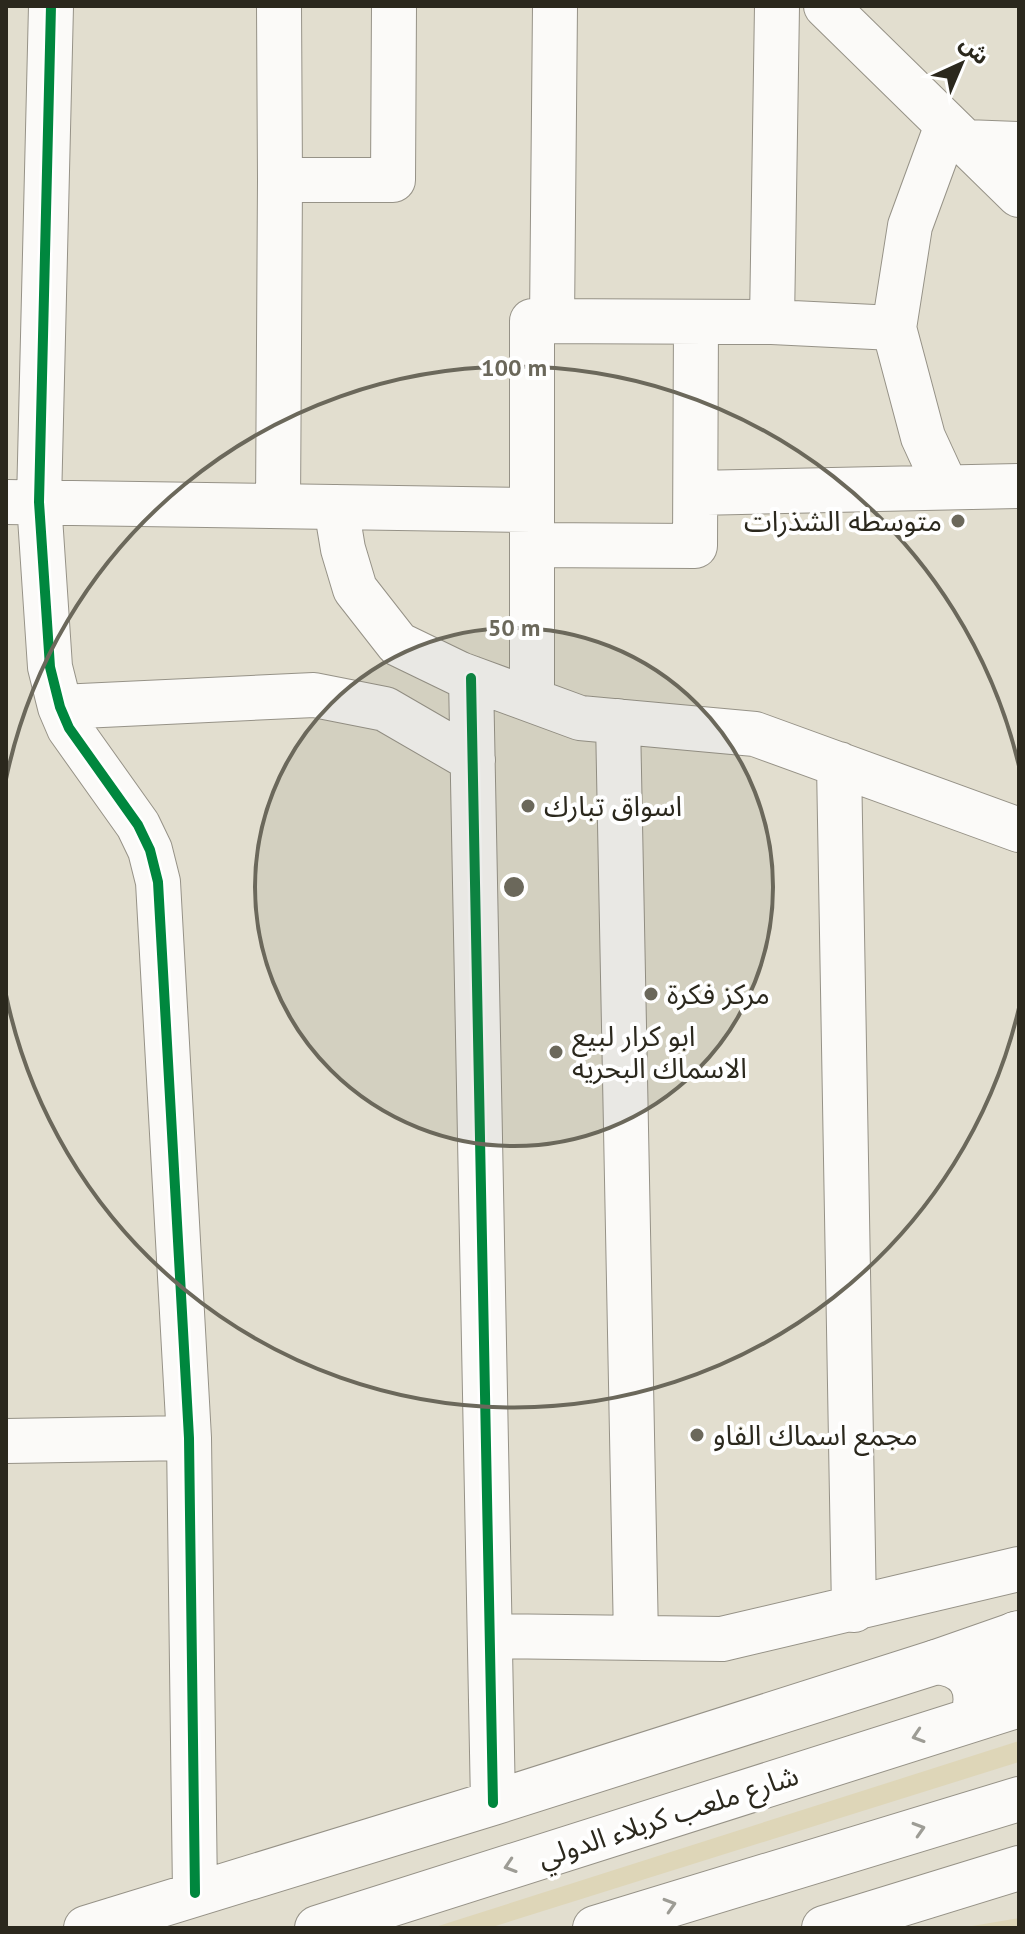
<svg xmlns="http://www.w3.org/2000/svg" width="1025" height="1934" viewBox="0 0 1025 1934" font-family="'PT Sans','Noto Sans Arabic',sans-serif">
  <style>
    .green { fill: #ded6b8 }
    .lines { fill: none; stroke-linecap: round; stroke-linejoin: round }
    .minor-casing { stroke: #969287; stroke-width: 46 }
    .major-casing { stroke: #969287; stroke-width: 46 }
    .minor { stroke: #fbfaf8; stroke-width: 44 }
    .major { stroke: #fbfaf8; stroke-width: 44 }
    .cycleway-casing { stroke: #fff; stroke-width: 15 }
    .cycleway { stroke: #00873e; stroke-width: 10 }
    .oneway { stroke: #9d9c95 }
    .ring { fill: none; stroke: #6b685b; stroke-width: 4 }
    .poi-dot { fill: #6b685b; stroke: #fff; stroke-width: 3 }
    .labels { text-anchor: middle; stroke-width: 8; stroke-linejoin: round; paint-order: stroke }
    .poi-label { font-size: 28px; fill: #2b281d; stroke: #fff; text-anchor: start }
    .street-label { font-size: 28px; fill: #2b281d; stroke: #fff }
    .centre { fill: #6b685b; stroke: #fff; stroke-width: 4 }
    .ring-label { font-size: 24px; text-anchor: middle; font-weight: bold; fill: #6b685b; stroke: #fff; stroke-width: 8; stroke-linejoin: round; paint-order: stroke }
  </style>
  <rect width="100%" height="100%" fill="#e2decf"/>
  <!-- green -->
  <path class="green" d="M1019 1741V1762L489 1928H432Z
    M1019 1918V1928H960Z"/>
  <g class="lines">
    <defs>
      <path id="minor" d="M51 6 39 502 50 667 60 707 69 728 138 825 150 850 158 882 189 1438 195 1893
        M826 6 1019 195
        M965 142 1019 144
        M280 180H393L394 6
        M552 321 555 6
        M696 322 695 546 532 545V321L772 322 894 328
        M772 322 777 6
        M946 487 923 437 894 328 910 226 947 125
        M696 493 1019 486
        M6 502 532 510
        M278 506 280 180 279 6
        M336 507 343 549 355 589 398 644 460 674 580 718 755 734 1019 830
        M532 545V700
        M471 678 493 1803
        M60 707 314 695 385 709 473 760
        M618 721 636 1638
        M839 764 854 1610
        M6 1441 189 1438
        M490 1636 722 1639 1019 1569
        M86 1928 493 1803 936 1662 1019 1633
        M824 1928 1019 1868"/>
      <path id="major" d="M1015 1634C999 1656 1000 1677 1019 1697
        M936 1662C970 1665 982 1688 972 1719
        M317 1928 1019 1705
        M595 1928 1019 1799"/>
    </defs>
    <!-- minor casing -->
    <use href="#minor" class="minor-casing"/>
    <!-- major casing -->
    <use href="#major" class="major-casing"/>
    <!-- minor -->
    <use href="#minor" class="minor"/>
    <!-- major -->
    <use href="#major" class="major"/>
    <defs>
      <path id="cycleway" d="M51 6 39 502 50 667 60 707 69 728 138 825 150 850 158 882 189 1438 195 1893
        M471 678 493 1803"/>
    </defs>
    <!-- cycleway casing -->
    <use href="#cycleway" class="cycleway-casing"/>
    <!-- cycleway -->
    <use href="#cycleway" class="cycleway"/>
  </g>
  <!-- one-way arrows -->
  <defs><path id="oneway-chevron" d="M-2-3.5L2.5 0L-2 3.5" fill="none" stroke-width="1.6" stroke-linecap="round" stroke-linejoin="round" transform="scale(2)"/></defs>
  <g class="oneway">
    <use href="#oneway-chevron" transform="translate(918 1736) rotate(162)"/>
    <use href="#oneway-chevron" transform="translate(919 1829) rotate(-17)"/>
    <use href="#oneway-chevron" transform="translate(510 1866) rotate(162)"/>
    <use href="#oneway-chevron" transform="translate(670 1905) rotate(-17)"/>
  </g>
  <!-- distance rings -->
  <circle cx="514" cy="887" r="259" fill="#6b685b" fill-opacity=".12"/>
  <g class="ring">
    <circle cx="514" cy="887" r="259"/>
    <path d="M1019 1008A519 519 0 0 1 6 995M6 779A519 519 0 0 1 1019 766"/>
  </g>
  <!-- markers -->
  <g class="poi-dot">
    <circle cx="958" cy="521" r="8"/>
    <circle cx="528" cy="806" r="8"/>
    <circle cx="651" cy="994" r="8"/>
    <circle cx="556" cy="1052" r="8"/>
    <circle cx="697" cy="1435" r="8"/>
  </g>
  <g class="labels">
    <!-- poi labels -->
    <g class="poi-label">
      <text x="942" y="531" text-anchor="end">متوسطه الشذرات</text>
      <text x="544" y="816">اسواق تبارك</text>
      <text x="667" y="1004">مركز فكرة</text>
      <text x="572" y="1046">ابو كرار لبيع<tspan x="572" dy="32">الاسماك البحريه</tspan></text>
      <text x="713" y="1445">مجمع اسماك الفاو</text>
    </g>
    <!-- street labels -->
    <g class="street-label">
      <text transform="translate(668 1816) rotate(-18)" y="10">شارع ملعب كربلاء الدولي</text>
    </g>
  </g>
  <circle cx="514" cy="887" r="12" class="centre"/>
  <g class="ring-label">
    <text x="514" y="376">100 m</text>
    <text x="514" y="636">50 m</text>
  </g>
  <!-- border -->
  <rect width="1025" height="1934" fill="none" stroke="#2b281d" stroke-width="16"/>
  <!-- north arrow -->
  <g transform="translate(961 64) rotate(44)" stroke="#ffffff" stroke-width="6" paint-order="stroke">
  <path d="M0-6L14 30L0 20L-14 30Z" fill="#2b281d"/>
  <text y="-12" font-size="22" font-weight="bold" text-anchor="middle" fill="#2b281d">ش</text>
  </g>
</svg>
